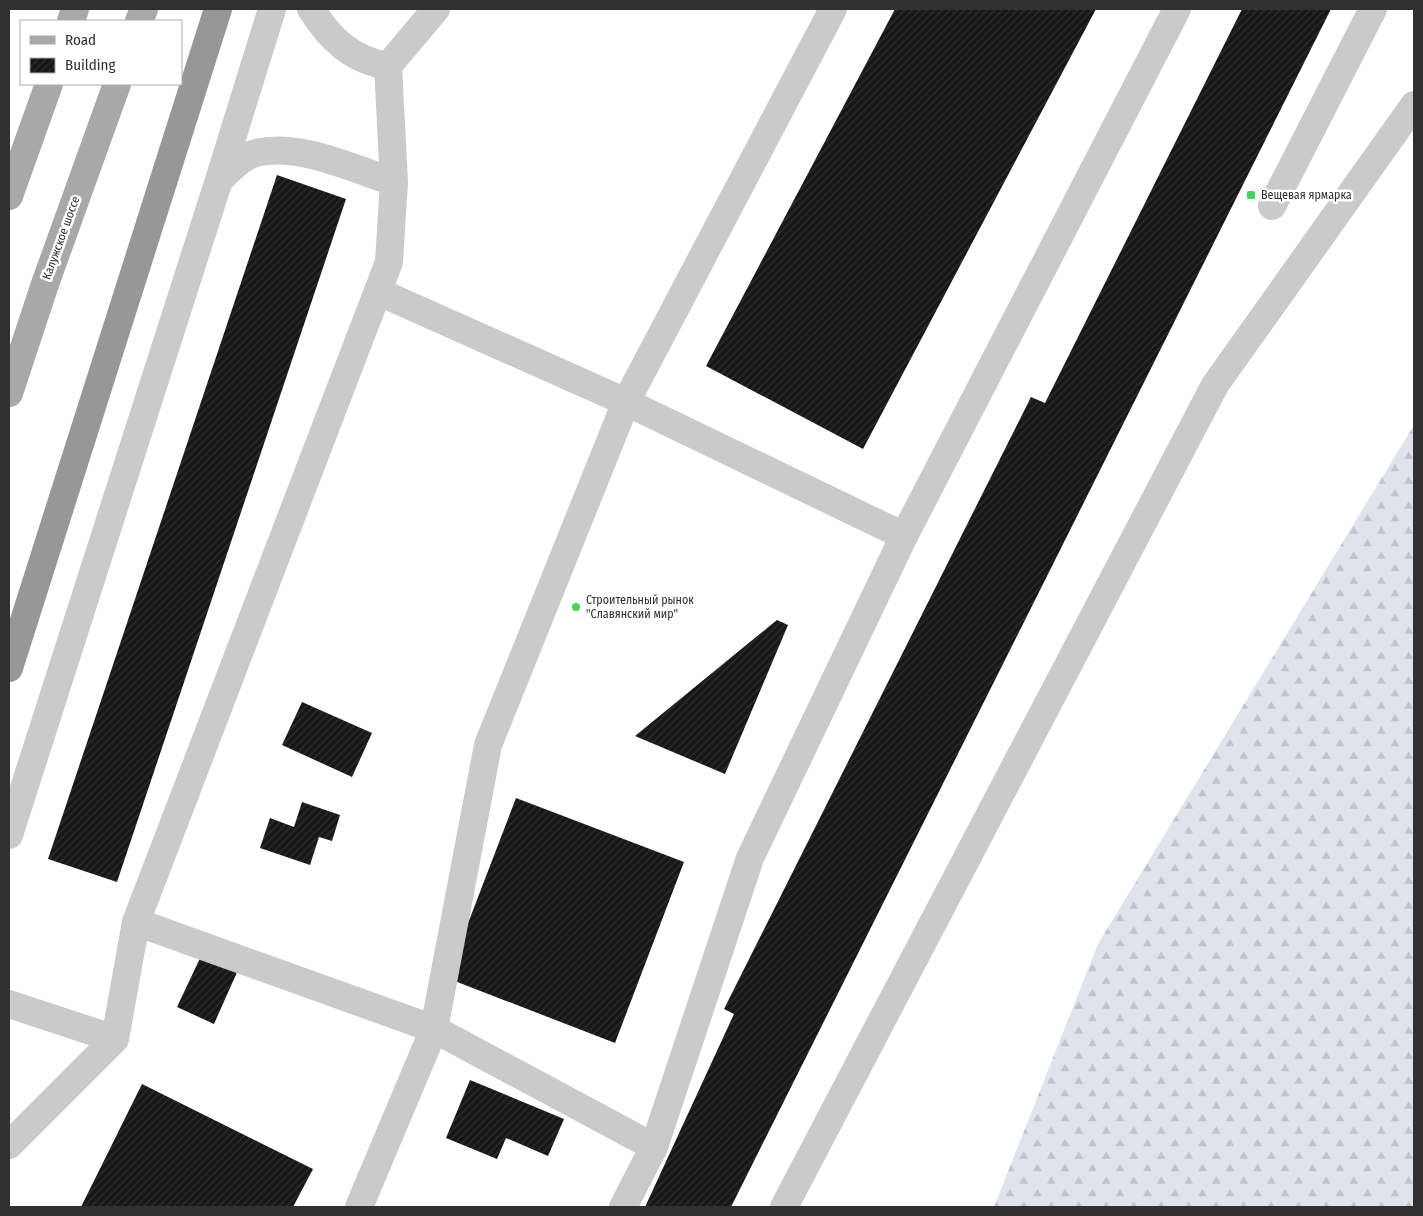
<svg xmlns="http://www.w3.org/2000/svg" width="1423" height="1216" viewBox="0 0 1423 1216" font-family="'Fira Sans Condensed',sans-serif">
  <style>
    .forest { fill: url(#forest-firs) }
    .building { fill: url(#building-hatch) }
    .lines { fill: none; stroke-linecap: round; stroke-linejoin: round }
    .minor { stroke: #cacaca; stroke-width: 28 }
    .major { stroke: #a8a8a8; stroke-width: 28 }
    .highway { stroke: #979797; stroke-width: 28 }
    .poi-dot { fill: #44d55a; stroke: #fff; stroke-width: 2 }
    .labels { text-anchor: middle; stroke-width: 5; stroke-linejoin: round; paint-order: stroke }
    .poi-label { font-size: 12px; fill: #303030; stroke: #fff; text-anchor: start }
    .street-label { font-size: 12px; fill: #303030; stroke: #fff }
  </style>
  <defs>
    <pattern id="forest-firs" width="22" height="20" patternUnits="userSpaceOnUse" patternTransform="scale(1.25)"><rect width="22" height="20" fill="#dfe3ec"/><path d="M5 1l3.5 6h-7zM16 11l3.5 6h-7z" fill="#c0c3cb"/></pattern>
    <pattern id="building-hatch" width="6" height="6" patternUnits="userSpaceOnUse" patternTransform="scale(1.25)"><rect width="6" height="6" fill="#171717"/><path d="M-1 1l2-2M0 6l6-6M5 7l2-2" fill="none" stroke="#303030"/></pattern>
  </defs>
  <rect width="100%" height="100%" fill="#fff"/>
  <!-- forest -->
  <path class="forest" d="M1414 425V1207H994L1098 944Z"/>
  <!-- building -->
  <path class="building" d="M895 9H1096L863 449 706 366Z
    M1242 9H1331L731 1207H645L734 1014 724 1009 1031 397 1045 403Z
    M277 175 346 199 117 882 48 859Z
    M777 620 788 625 725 774 635 736Z
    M302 702 372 733 352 777 282 745Z
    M516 798 684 862 615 1043 447 978Z
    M302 802 340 815 332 841 319 837 310 865 260 848 270 818 294 827Z
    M202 954 238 970 214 1024 177 1007Z
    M470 1080 564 1119 548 1156 506 1138 497 1159 446 1138Z
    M142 1084 313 1169 293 1207H81Z"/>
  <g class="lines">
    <!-- minor -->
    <path class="minor" d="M311 9C330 39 352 60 388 66
      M219 180C230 170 241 157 256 153 298 142 354 169 394 182
      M1272 206 1373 9
      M379 292 626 402 904 536
      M9 835 219 180 272 9
      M136 922 434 1029 654 1147
      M9 1004 115 1039
      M9 1145 115 1039 136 922 389 262 394 182 388 66 436 9
      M359 1207 434 1029 488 745 626 402 833 9
      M623 1207 654 1147 750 858 904 536 1177 9
      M784 1207 1215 385 1414 105"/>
    <!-- major -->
    <path class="major" d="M71 21 75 9
      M139 21 144 9
      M9 196 49 84
      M9 393 45 284 117 84"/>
    <!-- highway -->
    <path class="highway" d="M9 668 218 9"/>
  </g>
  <!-- markers -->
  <g class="poi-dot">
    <rect x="1246" y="190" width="10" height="10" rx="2.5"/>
    <circle cx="576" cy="607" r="5"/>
  </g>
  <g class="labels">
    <!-- poi labels -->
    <g class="poi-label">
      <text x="1261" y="199">Вещевая ярмарка</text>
      <text x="586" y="604">Строительный рынок<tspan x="586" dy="14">"Славянский мир"</tspan></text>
    </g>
    <!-- street labels -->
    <g class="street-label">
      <text transform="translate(61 238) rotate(-70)" y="4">Калужское шоссе</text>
    </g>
  </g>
  <!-- border -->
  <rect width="1423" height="1216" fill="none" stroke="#303030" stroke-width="20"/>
  <!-- legend -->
  <rect x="20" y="20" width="162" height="65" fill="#ffffff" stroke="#acacac"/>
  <rect x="30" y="36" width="25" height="8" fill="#a8a8a8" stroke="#acacac"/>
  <text x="65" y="45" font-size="15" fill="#303030">Road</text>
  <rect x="30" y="58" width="25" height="15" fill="url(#building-hatch)" stroke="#acacac"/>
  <text x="65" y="70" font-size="15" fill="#303030">Building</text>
</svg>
